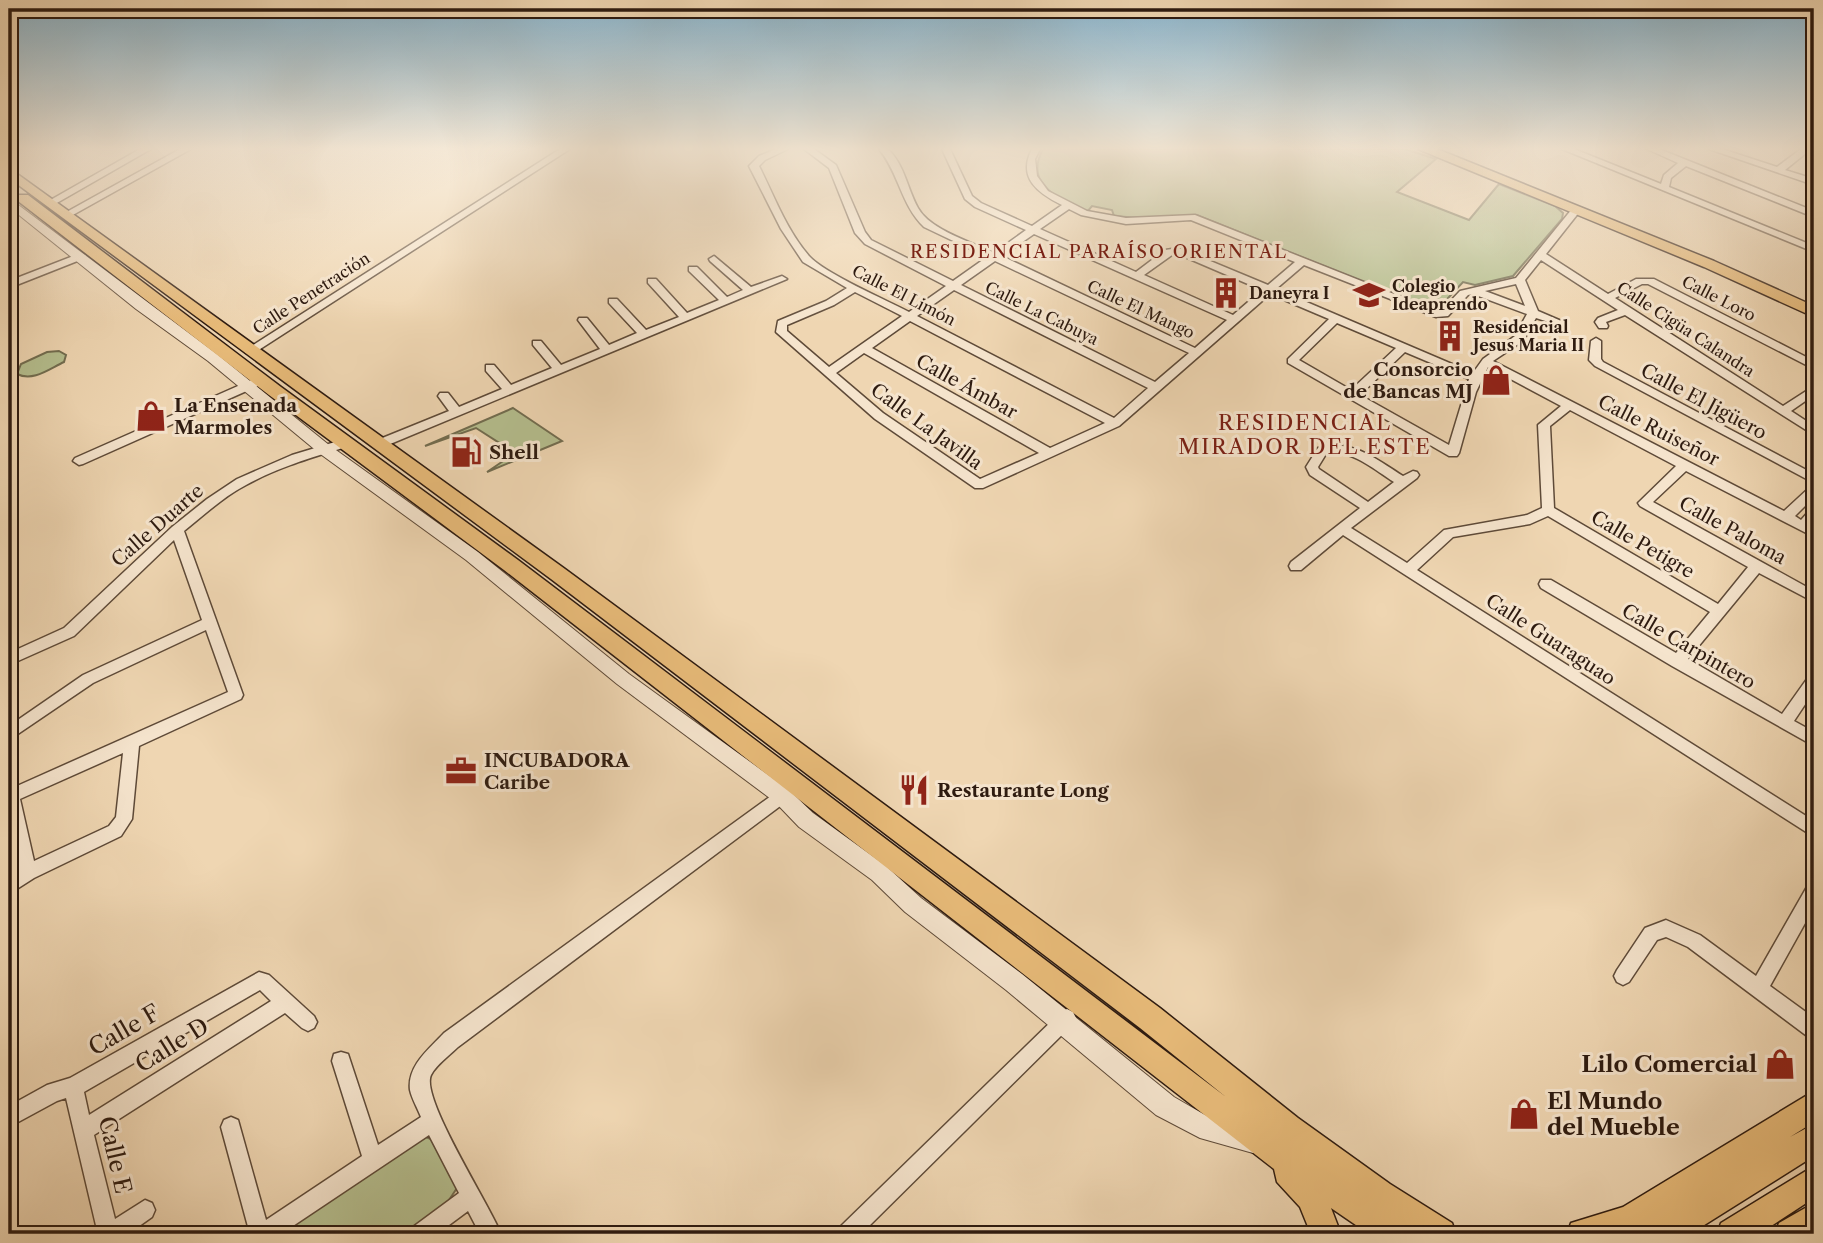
<svg xmlns="http://www.w3.org/2000/svg" width="1823" height="1243" viewBox="0 0 1823 1243" font-family="'Libre Caslon Text',serif">
  <style>
    .green { fill: #b5bf8f; stroke: #726d50; stroke-width: 2 }
    .lines { fill: none; stroke-linecap: round; stroke-linejoin: round }
    .minor-casing { stroke: #5e4a38; stroke-width: 3 }
    .tertiary-casing { stroke: #5e4a38; stroke-width: 2 }
    .primary-casing { stroke: #2e1b10; stroke-width: 3 }
    .minor { fill: #f5e4cd; fill-rule: evenodd }
    .tertiary { fill: #f5e4cd; fill-rule: evenodd }
    .primary { fill: #e8bb79; fill-rule: evenodd }
    .labels { text-anchor: middle; stroke-width: 6; stroke-linejoin: round; paint-order: stroke }
    .far-poi-label { font-size: 16px; font-weight: bold; fill: #2e1b10; stroke: #f5e4cd; text-anchor: start }
    .far-street-label { font-size: 16px; fill: #2e1b10; stroke: #f5e4cd }
    .far-neighbourhood-label { font-size: 18px; letter-spacing: 2px; fill: #7a1f14; stroke: #f5e4cd }
    .poi-label { font-size: 19px; font-weight: bold; fill: #2e1b10; stroke: #f5e4cd; text-anchor: start }
    .street-label { font-size: 19px; fill: #2e1b10; stroke: #f5e4cd }
    .neighbourhood-label { font-size: 21px; letter-spacing: 2px; fill: #7a1f14; stroke: #f5e4cd }
    .near-street-label { font-size: 23px; fill: #2e1b10; stroke: #f5e4cd }
    .near-poi-label { font-size: 23px; font-weight: bold; fill: #2e1b10; stroke: #f5e4cd; text-anchor: end }
  </style>
  <rect width="100%" height="100%" fill="#efd6b2"/>
  <filter id="stains"><feTurbulence type="fractalNoise" baseFrequency=".00286" numOctaves="4"/><feColorMatrix values="0 0 0 0 .2 0 0 0 0 .09 0 0 0 0 .02 0 0 0 .5 -.17"/></filter>
  <radialGradient id="worn" r=".72"><stop offset=".6" stop-color="#630" stop-opacity="0"/><stop offset="1" stop-color="#630" stop-opacity=".3"/></radialGradient>
  <!-- green -->
  <path class="green" d="M1043 149H1405L1436 159 1397 192 1469 220 1499 184 1555 206 1563 213 1562 219 1513 276 1475 285 1463 282 1436 311 1197 215C1169 219 1142 219 1114 216L1112 210 1092 206 1087 212C1060 198 1023 186 1043 149Z
    M59 351 66 355 64 362C49 369 33 382 17 374L21 364 47 352Z
    M513 408 562 441 487 472 515 453 476 428 425 446Z
    M423 1136 431 1139 457 1188 445 1206 405 1234H279Z"/>
  <g class="lines">
    <defs>
      <path id="minor" d="M9 149H20L9 155Z
        M140 149H151L55 204 47 202Z
        M180 149H191L71 216 63 214Z
        M560 149H570L254 353H246L244 351Z
        M776 149H788L765 160 759 166C774 196 787 231 809 256 824 273 886 300 909 312L946 286 865 244 855 233 829 168 804 149H814L836 165 865 232 871 240 953 281 987 257 924 227C901 205 899 173 879 149H888C905 166 907 188 918 208 930 230 972 242 994 253L1026 230 975 207 965 199 942 149H950L972 196 981 203 1032 226 1062 205C1038 193 1017 178 1032 149H1040L1035 159 1037 176 1048 191 1087 211 1126 218 1195 215 1437 311H1441L1460 291 1516 278 1572 209 1575 208 1580 211 1546 254 1608 294 1636 279H1654L1814 361V368L1810 367 1648 284H1642L1615 298 1783 406 1814 386V395L1791 411 1814 426V435L1625 315 1606 322 1608 326 1607 328H1599L1595 322 1598 318 1618 310 1541 260 1525 280 1538 311 1566 323 1561 326 1536 318 1523 341 1493 361 1784 511 1810 487 1814 486V497L1795 516 1801 520 1809 511 1814 509V522L1812 525 1814 526V537L1686 471 1653 502 1814 591V602L1759 573 1688 659 1782 714 1809 676 1814 674V691L1794 721 1814 732V746L1672 666 1541 588 1539 584 1541 580H1551L1676 653 1710 612 1548 516 1530 524 1453 537 1417 570 1814 821V837L1343 535 1301 570H1291L1289 566 1291 562 1360 508 1310 475 1306 467 1318 448C1351 438 1376 459 1403 476L1413 471 1417 472 1419 475 1417 478 1351 528 1407 563 1444 530 1527 515 1542 508 1538 425 1561 406 1488 367 1476 392 1459 453 1457 456H1449L1288 363V359L1329 319 1270 294 1119 426 983 488H975L875 419 776 332 778 321 826 301 847 288 803 262 781 229 749 166 759 156ZM1069 209 1081 215 1126 224 1191 220 1295 262 1268 285 1179 248 1165 250 1136 272 1040 229ZM1034 234 1227 320 1195 348 1002 256ZM1178 254 1262 290 1233 315 1144 275 1172 255ZM995 261 1189 353 1155 382 961 285ZM1304 265 1436 317 1448 316 1468 295 1473 294 1527 314 1515 336 1483 359 1473 373 1276 289ZM1516 284 1525 306 1485 291ZM954 290 1148 388 1114 418 917 316ZM855 292 902 316 829 367 787 331V325L834 305ZM910 321 1105 423 1050 448 872 348ZM1337 323 1396 348 1351 390 1299 360ZM1405 352 1469 379 1449 445 1360 395ZM864 353 1039 453 980 479 883 413 836 373ZM1570 410 1676 466 1638 503 1640 506 1748 567 1718 604 1554 508 1550 426ZM1332 452C1356 453 1375 470 1394 482L1368 502 1319 469 1318 467 1326 454Z
        M1562 149H1574L1661 184 1664 175 1678 163 1647 149H1659L1814 211V217L1811 216 1686 166 1671 178 1669 187 1814 246V252Z
        M1709 149H1722L1777 167 1801 149H1811L1785 170 1814 179V185Z
        M81 253 86 256 85 258 9 288V281Z
        M714 256 751 287 782 276 787 279 383 447 379 448 373 444 375 441 449 411 438 396 440 393H448L459 407 502 389 486 371V365H494L511 385 552 368 533 345V341H541L561 365 600 349 578 320 579 318H587L609 345 637 333 609 303V299H617L646 330 679 317 648 283V279H656L687 313 719 300 689 271V267H697L727 297 743 290 710 261 709 259Z
        M1596 338 1601 341V359L1603 362 1814 474V483L1595 366 1589 360 1591 341Z
        M256 378 262 382 260 385 83 464 79 465 73 461 75 458Z
        M345 439 349 440 351 443 349 446C314 457 278 467 246 485 223 497 204 515 184 531L243 695 241 699 139 746 132 819 121 836 34 878 9 894V876L19 869 9 821V778L15 780 17 786 228 692 206 630 93 683 9 740V726L83 675 202 620 174 540 74 636 9 665V653L64 628 172 527 207 499 237 479 292 455ZM123 753 116 817 109 826 34 861 20 799Z
        M789 783 795 785 797 790 795 795 458 1047C450 1055 436 1065 431 1075 420 1098 490 1205 501 1234H480L468 1211 437 1234H410L413 1227 459 1193 429 1135 281 1234H250L221 1127 224 1120 231 1117 238 1120 266 1220 362 1156 332 1061 334 1054 341 1052 348 1054 378 1145 421 1117C418 1109 412 1099 410 1090 407 1066 429 1049 444 1033Z
        M1814 883V907L1770 986 1814 1018V1038L1807 1036 1688 947 1666 937 1657 940 1629 982 1623 985 1617 982 1614 976 1617 970 1645 928 1666 920 1700 935 1756 976 1808 885Z
        M259 972 269 975 314 1016 317 1022 314 1028 308 1031 302 1028 285 1013 94 1135 115 1219 145 1200 152 1203 155 1210 152 1217 128 1234H98L66 1098 57 1101 9 1127V1106L47 1085 70 1078ZM260 990 271 1001 89 1115 84 1092Z
        M1067 1009 1073 1012 1076 1018 1073 1024 861 1234H837L840 1227 1061 1012Z"/>
      <path id="tertiary" d="M9 198 218 355 329 445 478 552 629 674 789 790 813 813 886 866 921 898 1022 974 1174 1097 1205 1115 1262 1132 1265 1141 1262 1150 1253 1153 1200 1138 1156 1115 1006 990 905 912 872 880 799 827 775 802 617 684 466 560 319 453 208 361 136 309 9 207Z"/>
      <path id="primary" d="M1418 149H1437L1714 261 1814 306V317L1704 267Z
        M9 168 565 569 1160 1008 1298 1118 1390 1184 1452 1223 1456 1234 1410 1232V1234H1369L1331 1208 1341 1234H1311L1300 1207 1277 1182 1274 1169 504 570 269 395 18 201V195H28L281 387 518 560 1226 1097 1140 1028 551 579 9 178Z
        M1814 1091V1122L1790 1137 1814 1124V1156L1690 1234H1647L1650 1226 1637 1234H1567L1571 1223 1623 1207Z
        M1814 1166V1198L1759 1234H1717L1721 1223Z
        M1814 1203V1234H1775L1779 1223Z"/>
    </defs>
    <!-- minor casing -->
    <use href="#minor" class="minor-casing"/>
    <!-- tertiary casing -->
    <use href="#tertiary" class="tertiary-casing"/>
    <!-- primary casing -->
    <use href="#primary" class="primary-casing"/>
    <!-- minor -->
    <use href="#minor" class="minor"/>
    <!-- tertiary -->
    <use href="#tertiary" class="tertiary"/>
    <!-- primary -->
    <use href="#primary" class="primary"/>
  </g>
  <!-- sky -->
  <linearGradient id="sky" x2="0" y2="1"><stop stop-color="#89b6d0"/><stop offset="0.46" stop-color="#f8eddc"/><stop offset="1" stop-color="#f8eddc" stop-opacity="0"/></linearGradient>
  <rect width="1823" height="323" fill="url(#sky)"/>
  <!-- icons -->
  <defs>
    <symbol id="building-bare" viewBox="-9 -9 18 18"><path d="M-4-6H4V6H1V3H-1V6H-4ZM-2.5-4.3h1.7v1.8h-1.7ZM.8-4.3h1.7v1.8H.8ZM-2.5-1h1.7V.8h-1.7ZM.8-1h1.7V.8H.8Z" fill="#8f2418" stroke="#f5e4cd" stroke-width="2.5" paint-order="stroke"/></symbol>
    <symbol id="university-bare" viewBox="-9 -9 18 18"><path d="M0-5L7-2L0 1L-7-2ZM-4 1L0 2.5L4 1V4Q0 6-4 4Z" fill="#8f2418" stroke="#f5e4cd" stroke-width="2.5" paint-order="stroke"/></symbol>
    <symbol id="shop-bare" viewBox="-9 -9 18 18"><path d="M-5-2.5h2.3a2.7 3.5 0 0 1 5.4 0H5L5.5 6h-11ZM-1.5-2.5h3a1.5 2.3 0 0 0-3 0Z" fill="#8f2418" stroke="#f5e4cd" stroke-width="2.5" paint-order="stroke"/></symbol>
    <symbol id="fuel-bare" viewBox="-9 -9 18 18"><path d="M-5.5-6h7V0h2V4h1.3V-2.5L3-4.5l.8-.8L6-3V5H2.5V1h-1V6h-7ZM-4.2-4.7v3.2H.2V-4.7Z" fill="#8f2418" stroke="#f5e4cd" stroke-width="2.5" paint-order="stroke"/></symbol>
    <symbol id="office-bare" viewBox="-9 -9 18 18"><path d="M-6-3h4V-5.5h4V-3h4V5H-6ZM-1-4.5V-3h2v-1.5ZM-6 0V1H6V0Z" fill="#8f2418" stroke="#f5e4cd" stroke-width="2.5" paint-order="stroke"/></symbol>
    <symbol id="restaurant-bare" viewBox="-9 -9 18 18"><path d="M-5-6h1v4h1v-4h1v4h1v-4h1v5L-1.5 .5V6h-2V.5L-5-1ZM5-6V6H3V1.5H1.5Q1.5-4 5-6Z" fill="#8f2418" stroke="#f5e4cd" stroke-width="2.5" paint-order="stroke"/></symbol>
  </defs>
  <g fill-rule="evenodd">
    <use href="#building-bare" x="1204" y="271" width="44" height="44"/>
    <use href="#university-bare" x="1347" y="273" width="44" height="44"/>
    <use href="#building-bare" x="1428" y="314" width="44" height="44"/>
    <use href="#shop-bare" x="1474" y="358" width="44" height="44"/>
    <use href="#shop-bare" x="129" y="394" width="44" height="44"/>
    <use href="#fuel-bare" x="444" y="430" width="44" height="44"/>
    <use href="#office-bare" x="439" y="749" width="44" height="44"/>
    <use href="#restaurant-bare" x="892" y="768" width="44" height="44"/>
    <use href="#shop-bare" x="1758" y="1042" width="44" height="44"/>
    <use href="#shop-bare" x="1502" y="1092" width="44" height="44"/>
  </g>
  <g class="labels">
    <!-- far-poi labels -->
    <g class="far-poi-label">
      <text x="1392" y="292">Colegio<tspan x="1392" dy="18">Ideaprendo</tspan></text>
      <text x="1249" y="299">Daneyra I</text>
      <text x="1473" y="333">Residencial<tspan x="1473" dy="18">Jesus Maria II</tspan></text>
    </g>
    <!-- far-street labels -->
    <g class="far-street-label">
      <text transform="translate(311 293) rotate(-33)" y="6">Calle Penetración</text>
      <text transform="translate(904 295) rotate(27)" y="6">Calle El Limón</text>
      <text transform="translate(1719 298) rotate(27)" y="6">Calle Loro</text>
      <text transform="translate(1141 309) rotate(25)" y="6">Calle El Mango</text>
      <text transform="translate(1042 313) rotate(26)" y="6">Calle La Cabuya</text>
      <text transform="translate(1686 329) rotate(33)" y="6">Calle Cigüa Calandra</text>
    </g>
    <!-- far-neighbourhood labels -->
    <g class="far-neighbourhood-label">
      <text x="1099" y="258">RESIDENCIAL PARAÍSO ORIENTAL</text>
    </g>
    <!-- poi labels -->
    <g class="poi-label">
      <text x="1473" y="376" text-anchor="end">Consorcio<tspan x="1473" dy="22">de Bancas MJ</tspan></text>
      <text x="174" y="412">La Ensenada<tspan x="174" dy="22">Marmoles</tspan></text>
      <text x="489" y="459">Shell</text>
      <text x="484" y="767">INCUBADORA<tspan x="484" dy="22">Caribe</tspan></text>
      <text x="937" y="797">Restaurante Long</text>
    </g>
    <!-- street labels -->
    <g class="street-label">
      <text transform="translate(967 386) rotate(29)" y="7">Calle Ámbar</text>
      <text transform="translate(1704 401) rotate(28)" y="7">Calle El Jigüero</text>
      <text transform="translate(927 426) rotate(36)" y="7">Calle La Javilla</text>
      <text transform="translate(1659 430) rotate(27)" y="7">Calle Ruiseñor</text>
      <text transform="translate(157 525) rotate(-41)" y="7">Calle Duarte</text>
      <text transform="translate(1733 530) rotate(29)" y="7">Calle Paloma</text>
      <text transform="translate(1643 544) rotate(30)" y="7">Calle Petigre</text>
      <text transform="translate(1551 639) rotate(33)" y="7">Calle Guaraguao</text>
      <text transform="translate(1689 646) rotate(30)" y="7">Calle Carpintero</text>
    </g>
    <!-- neighbourhood labels -->
    <g class="neighbourhood-label">
      <text x="1305" y="430">RESIDENCIAL<tspan x="1305" dy="24">MIRADOR DEL ESTE</tspan></text>
    </g>
    <!-- near-street labels -->
    <g class="near-street-label">
      <text transform="translate(124 1030) rotate(-30)" y="8">Calle F</text>
      <text transform="translate(172 1045) rotate(-32)" y="8">Calle D</text>
      <text transform="translate(115 1155) rotate(77)" y="8">Calle E</text>
    </g>
    <!-- near-poi labels -->
    <g class="near-poi-label">
      <text x="1757" y="1072">Lilo Comercial</text>
      <text x="1547" y="1109" text-anchor="start">El Mundo<tspan x="1547" dy="26">del Mueble</tspan></text>
    </g>
  </g>
  <!-- margin -->
  <rect width="1823" height="1243" fill="none" stroke="#efd6b2" stroke-width="35"/>
  <rect x="10" y="10" width="1802" height="1222" fill="none" stroke="#2e1b10" stroke-width="3.5"/>
  <rect x="18" y="18" width="1788" height="1208" fill="none" stroke="#2e1b10" stroke-width="2"/>
  <rect width="100%" height="100%" filter="url(#stains)"/>
  <rect width="100%" height="100%" fill="url(#worn)"/>
</svg>
